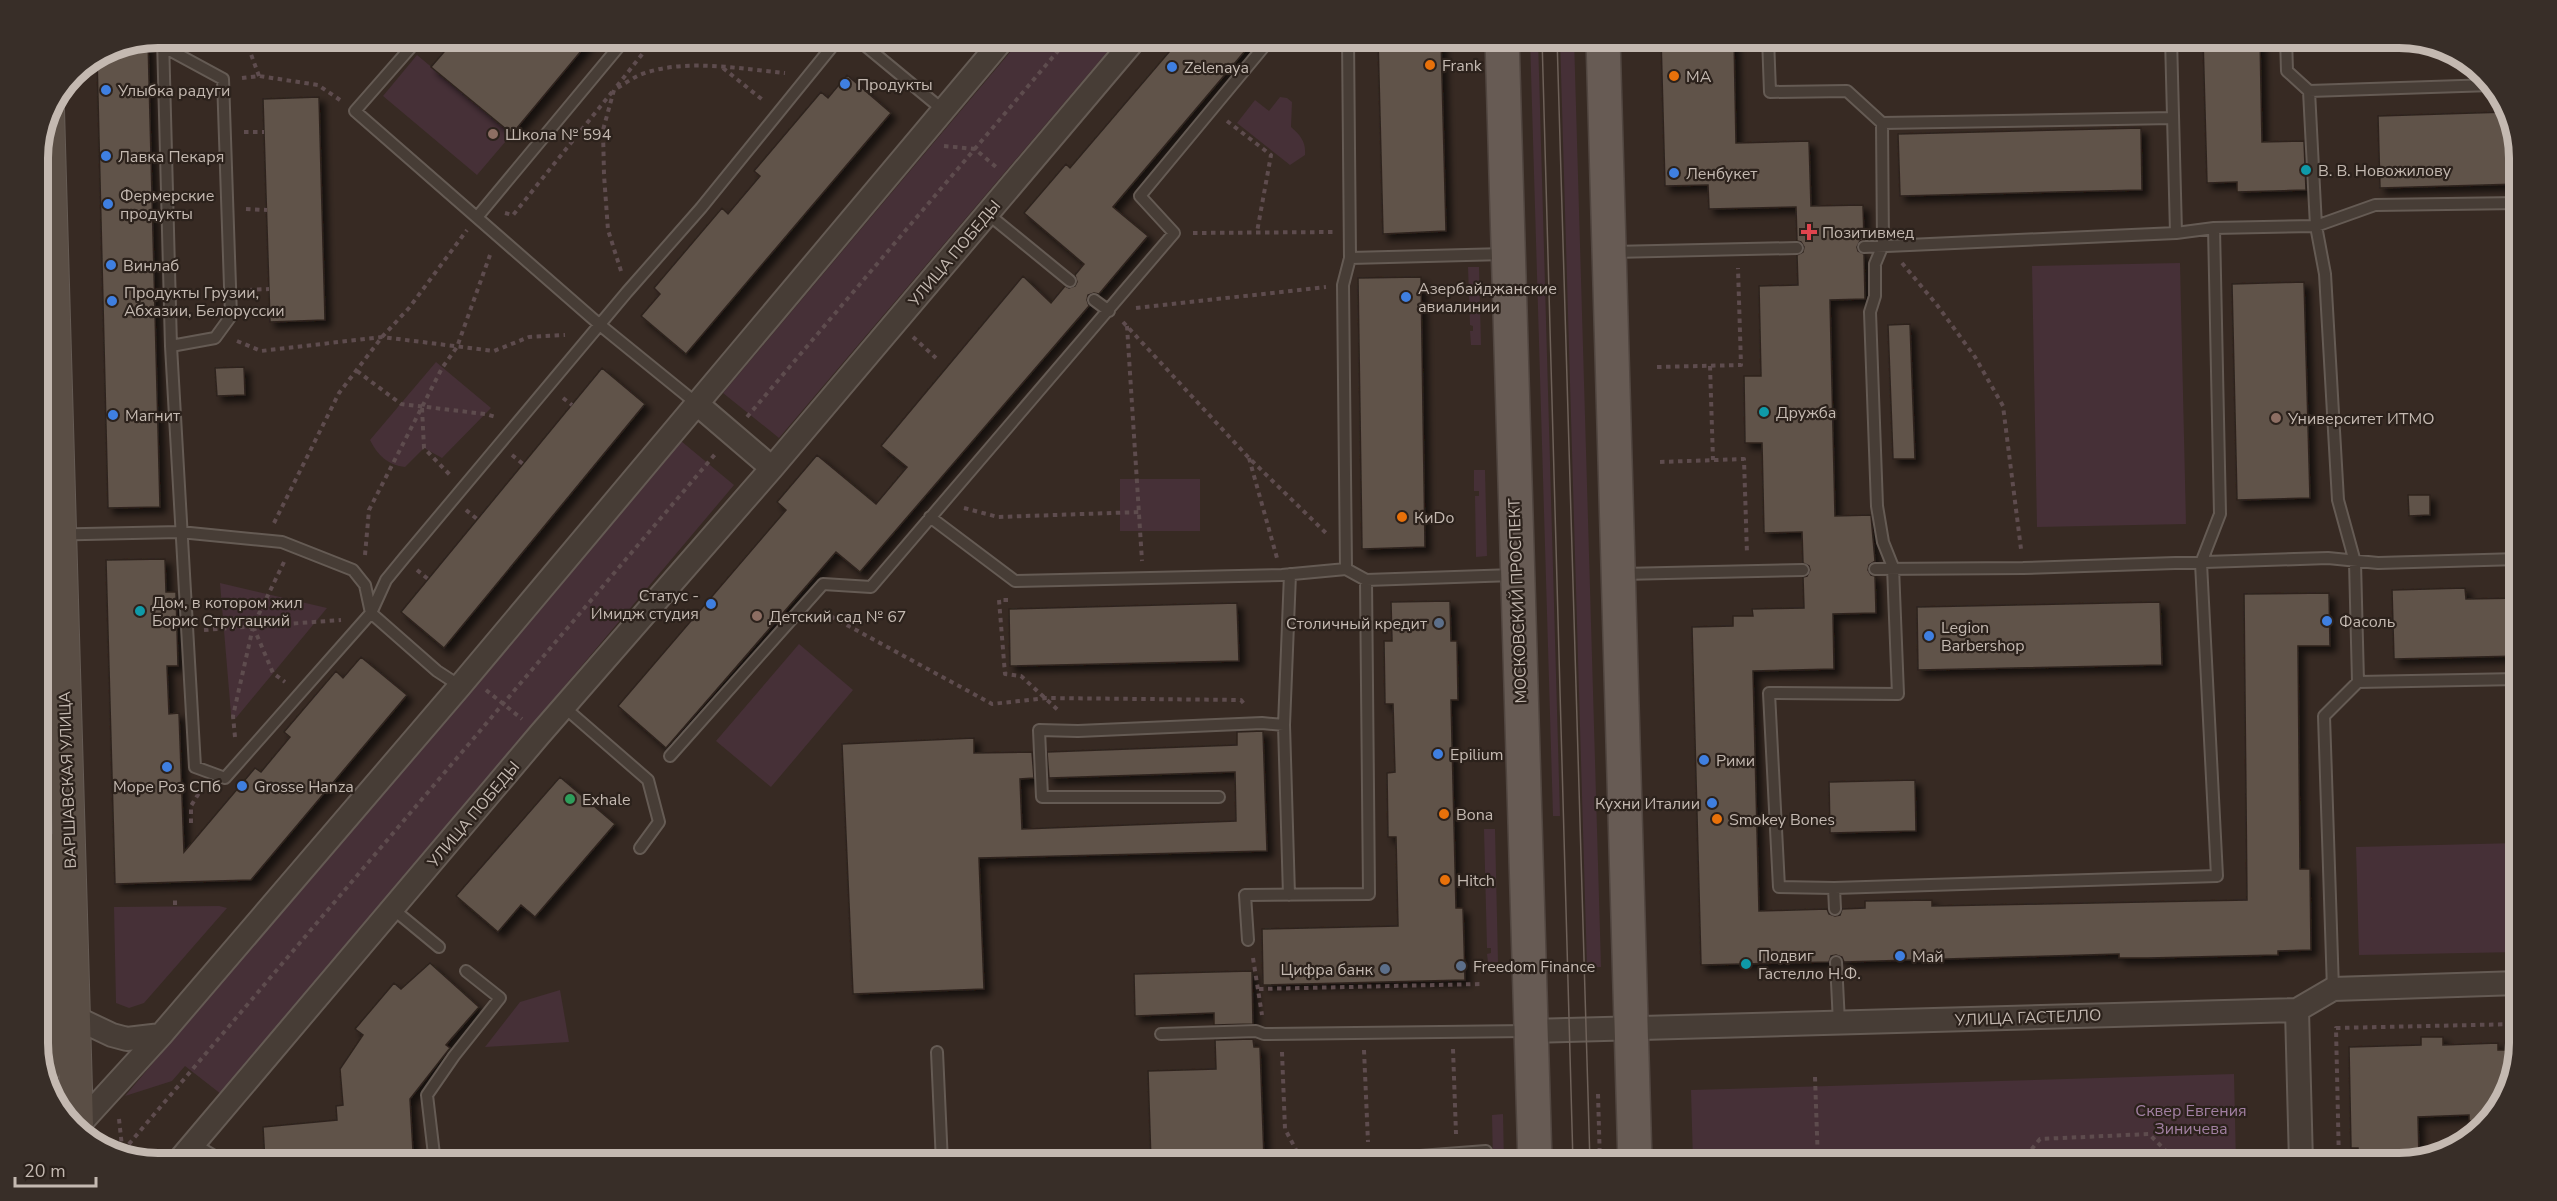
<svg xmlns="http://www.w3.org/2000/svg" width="2557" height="1201" viewBox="0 0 2557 1201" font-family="'Nunito Sans',sans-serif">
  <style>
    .green { fill: #463037 }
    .building { fill: #605249; stroke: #2e241e; stroke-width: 1.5; filter: url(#shadow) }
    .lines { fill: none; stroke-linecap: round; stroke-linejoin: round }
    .lane-casing { stroke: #655b54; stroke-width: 14 }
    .street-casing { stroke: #655b54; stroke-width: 26 }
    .secondary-casing { stroke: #655b54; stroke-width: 34 }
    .primary-casing { stroke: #514640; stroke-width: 36 }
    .path { stroke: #5e4c4e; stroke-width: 4; stroke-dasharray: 4.5 4.5; stroke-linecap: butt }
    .lane { stroke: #473d36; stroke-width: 10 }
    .street { stroke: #473d36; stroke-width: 22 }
    .secondary { stroke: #5a4e45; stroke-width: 32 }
    .primary { stroke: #675b54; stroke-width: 33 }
    .tram { stroke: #6e6159; stroke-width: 1.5 }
    .food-dot { fill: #e8710a; stroke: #2c221c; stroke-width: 2 }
    .shop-dot { fill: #3f7fe0; stroke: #2c221c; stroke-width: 2 }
    .education-dot { fill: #8d6e63; stroke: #2c221c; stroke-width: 2 }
    .culture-dot { fill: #0f9aa8; stroke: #2c221c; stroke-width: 2 }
    .health-dot { fill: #e0444e; stroke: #2c221c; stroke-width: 2 }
    .service-dot { fill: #5c6f8a; stroke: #2c221c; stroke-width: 2 }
    .leisure-dot { fill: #2e9e5b; stroke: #2c221c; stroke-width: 2 }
    .labels { text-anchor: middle; stroke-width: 4.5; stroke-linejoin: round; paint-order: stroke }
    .poi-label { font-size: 16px; fill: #c4b9b1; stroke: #2c221c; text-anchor: start }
    .street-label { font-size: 16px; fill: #c4b9b1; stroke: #2c221c }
    .park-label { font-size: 16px; fill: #a280a2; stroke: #2c221c }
    .rim { fill: none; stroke: #c4b9b1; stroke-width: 8 }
  </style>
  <defs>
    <filter id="shadow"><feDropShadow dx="5.5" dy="5.5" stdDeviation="3" flood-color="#0009"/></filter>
  </defs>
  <rect width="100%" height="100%" fill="#372a23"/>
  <!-- green -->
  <path class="green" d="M1022 38H1119L779 438 723 393Z
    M1530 38H1538L1560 816H1553Z
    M1560 38H1574L1601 967H1587Z
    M417 55 512 134 477 175 383 96Z
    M1280 97 1287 98 1292 102 1291 127C1301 136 1306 142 1305 155L1290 165 1237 123 1255 100 1269 111Z
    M2180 263 2186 524 2037 527 2032 266Z
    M1468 267H1479L1481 345H1471L1470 331H1473V326L1470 325Z
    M436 362 491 408 442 458 424 448 405 467C388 465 378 456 370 440Z
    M681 441 734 485 221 1094 185 1066 172 1081 125 1096Z
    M1474 470H1485L1487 556 1476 557 1475 496H1479V491H1474Z
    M1120 479H1200V531H1120Z
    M220 583 327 608 236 718 231 714Z
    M799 644 853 690 771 787 716 741Z
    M1484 829H1495L1498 962H1488L1487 954 1491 953V948H1487Z
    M2519 843V952L2359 955 2356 847Z
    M219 906 227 908 144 1003 129 1008 116 1003 114 907Z
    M560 990 569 1042 485 1047 520 1002Z
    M2234 1074 2236 1163H1693L1691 1090Z
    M1503 1114 1504 1163H1493L1492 1115Z"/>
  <!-- building -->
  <path class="building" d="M456 38H592L512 134 431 67Z
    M1181 38H1256L1113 207 1148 236 1099 294 1094 293 1088 295 1087 300 1089 306 860 572 836 552 666 748 618 706 786 510 777 502 817 455 876 504 907 467 881 446 1023 276 1051 303 1065 286 1069 288 1075 286 1077 282 1075 275 1084 264 1024 213 1066 164 1070 168Z
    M1378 38H1441L1446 231 1383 234Z
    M1661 38H1734L1736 143 1809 141 1811 206 1863 205 1864 240 1860 241 1857 247 1858 251 1864 254 1865 299 1830 300 1835 516 1871 515 1875 561 1869 565 1868 570 1871 575 1875 576 1876 613 1833 614 1834 669 1753 671 1759 911 1827 909 1829 914 1835 916 1840 915 1842 909 1865 908V901L1932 900V906L2247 900 2244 594 2329 593 2330 646H2298L2300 869H2310L2311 950 2278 951V955L2148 958H2119V954L1844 962 1842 957 1836 955 1831 956 1829 962 1701 965 1692 627 1733 626V616H1753L1752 609 1804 608 1803 577 1807 576 1810 570 1809 566 1803 563 1802 532 1764 533 1762 443H1745L1744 376H1761L1759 286 1798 285 1797 255 1803 252 1804 247 1801 242 1797 241 1796 207 1709 209 1708 185 1665 186Z
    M2203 38H2260L2262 142 2304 141 2306 190 2237 192V182L2207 183Z
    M148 40 160 507 108 508 97 57 113 47Z
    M847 75 891 113 686 354 641 316 660 294 654 288 722 208 728 214 760 176 754 171 821 92 828 98Z
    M319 97 325 320 270 322 263 99Z
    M2506 112 2519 151V184L2380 188 2378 116Z
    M2141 128 2142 190 1900 196 1898 134Z
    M1421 277 1425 547 1362 549 1358 278Z
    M2304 282 2310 498 2237 500 2232 284Z
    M1910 324 1915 459H1893L1888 325Z
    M244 367 245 395 217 396 215 368Z
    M602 368 645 404 444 648 401 612Z
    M2408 495H2430V515L2409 516Z
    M165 559 166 592H176L178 666H167L169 714 179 713 184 852 255 768 261 772 290 737 284 732 336 671 343 678 361 657 407 695 251 880 115 884 106 560Z
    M2465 588 2466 599 2519 598V656L2394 659 2392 590Z
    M1450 601 1451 641H1457L1458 700H1451L1456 908H1463L1465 980 1263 985 1262 929 1398 926 1396 837H1388L1387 773 1395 772 1393 704H1385L1384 641H1392L1391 602Z
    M2160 602 2162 665 1918 670 1917 607Z
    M1237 603 1239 661 1010 666 1009 609Z
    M1263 731 1267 851 979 858 984 989 853 994 842 744 974 738V753L1032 752 1034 778 1020 779 1022 829 1236 821 1235 772 1049 778 1047 752 1237 745V732Z
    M560 777 615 824 535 917 521 905 498 932 456 896Z
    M1915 780 1916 831 1830 833 1829 782Z
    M430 963 479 1007 446 1045 450 1048 410 1099 413 1151 410 1153 411 1164H325L324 1156 265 1162 263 1127 337 1120 336 1106 343 1105 340 1069 363 1035 355 1029 394 983 401 989Z
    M1252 971 1253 1024 1214 1025V1013L1135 1016 1134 974Z
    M2421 1037H2443V1045L2498 1043V1050H2518L2510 1089 2484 1121H2469V1115L2418 1117 2419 1157 2399 1163H2359L2358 1148H2351L2349 1047 2421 1045Z
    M1253 1039 1254 1047H1260L1264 1159 1151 1162 1148 1071 1216 1069 1215 1040Z"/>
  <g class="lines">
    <defs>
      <path id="lane" d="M163 38 171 346 195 767 225 778 371 613 386 580 404 558 627 292 701 208 839 38
        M419 38 355 111 600 325 696 403
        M856 38 943 110
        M1348 38 1350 258 1343 285 1346 569 1366 580 1514 575
        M1768 38 1770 92 1847 91 1882 123 1883 245 1875 264V296L1870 312 1877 506 1883 542 1893 567 1898 694 1769 693 1779 887 1834 888 2217 876 2201 563 2220 514 2214 228
        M2171 38 2176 233
        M2286 38 2287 71 2309 91 2316 226 2325 274 2338 500 2355 562 2358 682
        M164 47 223 79 231 316 215 338 171 346
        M2309 91 2492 85
        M1882 123 2173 118
        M988 214 1070 281
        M478 216 626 38
        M1864 247 2176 233 2214 228 2316 226 2375 205 2519 203
        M1612 252 1797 248
        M1350 258 1505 254
        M1094 300 1109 311
        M930 517 1015 581 1282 575 1346 569
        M38 535 180 532 282 542 353 570 365 585 371 613 437 671 460 686
        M1875 569 2023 568 2328 558 2378 563 2519 559
        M1621 574 1803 570
        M564 707 648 780 659 822 640 848
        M670 756 823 584 871 587 1174 233 1140 196 1271 38
        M1219 797H1042L1039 730 1078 731 1262 723 1284 725
        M1834 888 1835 909
        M1289 895 1284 725 1290 574
        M393 909 439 947
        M1248 940 1245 895 1369 894 1366 580
        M1836 962 1839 1023
        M2333 989 2324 716 2358 682 2519 679
        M1161 1034 1256 1031 1264 1034 1529 1031
        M937 1052 942 1163
        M194 1144 226 1163
        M435 1163 427 1095 454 1056 500 998 466 971
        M1327 1163 1486 1151"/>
      <path id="street" d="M696 403 772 468
        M2297 1010 2301 1163
        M74 1017 112 1035 127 1039 161 1035
        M1530 1031 2297 1010 2333 989 2519 983
        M78 1126 161 1035 460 686 1004 38
        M177 1163 540 734 772 468 1136 38"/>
      <path id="secondary" d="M48 110 77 1125
        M38 841 44 1069"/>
      <path id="primary" d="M1502 38 1535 1163
        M1603 38 1635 1163"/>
    </defs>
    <!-- lane casing -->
    <use href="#lane" class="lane-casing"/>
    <!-- street casing -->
    <use href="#street" class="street-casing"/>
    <!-- secondary casing -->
    <use href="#secondary" class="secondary-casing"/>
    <!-- primary casing -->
    <use href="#primary" class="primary-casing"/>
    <!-- path -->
    <path class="path" d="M245 38 259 76
      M723 68 764 101
      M242 78 259 76 318 85 340 100
      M617 86 655 38
      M1227 121 1271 155 1257 232
      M244 132H264
      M944 146 975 149 996 167
      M246 209 267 210
      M505 213 513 215 612 92
      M1193 233 1333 232
      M1902 263 1937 305 1975 357 2003 406 2021 549
      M621 271 608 230 604 175 603 130 614 90C623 85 632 78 642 74 686 58 740 69 785 73
      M248 290 269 289
      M1136 308 1326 287
      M1123 322 1249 458 1326 533
      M1127 326 1142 561
      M913 337 936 358
      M237 341 261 351 382 337 494 351 529 337 565 335
      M1710 366 1713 460
      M1657 367 1741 365 1738 268
      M357 371 401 404 485 414 496 417
      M563 398 572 405
      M422 408 424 448 451 476
      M747 417 1069 38
      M512 455 523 464
      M1249 458 1277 558
      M1660 462 1744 459 1747 554
      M964 508 998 517 1140 512
      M466 510 477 519
      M274 523 339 393 382 337 409 308 467 230
      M365 555 369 510 442 368 457 347 490 255
      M284 562 253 626 273 673 285 682
      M417 570 428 579
      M1008 600H999L1005 674 1021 676 1059 711
      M823 612 992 704 1046 698 1241 700 1245 705
      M204 630 341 620
      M486 690 522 719
      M235 737 233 716 253 627
      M191 823V806L202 788
      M175 905V900
      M1253 958 1262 1015
      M1259 989 1482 984
      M1453 1049 1456 1134
      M1364 1050 1368 1142
      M1282 1052 1285 1129 1303 1163
      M1815 1077 1818 1163
      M1598 1094 1600 1163
      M119 1119 123 1156
      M123 1151 717 452
      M2020 1163 2040 1139 2149 1134 2178 1163
      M2339 1163 2336 1028 2519 1024"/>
    <!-- lane -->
    <use href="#lane" class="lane"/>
    <!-- street -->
    <use href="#street" class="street"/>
    <!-- secondary -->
    <use href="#secondary" class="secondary"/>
    <!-- primary -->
    <use href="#primary" class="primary"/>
    <!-- tram -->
    <path class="tram" d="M1542 38 1573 1163
      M1557 38 1590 1163"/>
  </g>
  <!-- markers -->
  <g class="food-dot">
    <circle cx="1430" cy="65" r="6"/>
    <circle cx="1674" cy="76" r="6"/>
    <circle cx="1402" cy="517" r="6"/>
    <circle cx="1444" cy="814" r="6"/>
    <circle cx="1717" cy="819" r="6"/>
    <circle cx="1445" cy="880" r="6"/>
  </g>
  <g class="shop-dot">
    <circle cx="1172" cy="67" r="6"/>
    <circle cx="845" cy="84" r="6"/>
    <circle cx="106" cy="90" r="6"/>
    <circle cx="106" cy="156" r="6"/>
    <circle cx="1674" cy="173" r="6"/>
    <circle cx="108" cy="204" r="6"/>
    <circle cx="111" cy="265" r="6"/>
    <circle cx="1406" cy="297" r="6"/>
    <circle cx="112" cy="301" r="6"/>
    <circle cx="113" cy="415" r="6"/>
    <circle cx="711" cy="604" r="6"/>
    <circle cx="2327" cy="621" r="6"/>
    <circle cx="1929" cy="636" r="6"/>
    <circle cx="1438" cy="754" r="6"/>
    <circle cx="1704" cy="760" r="6"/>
    <circle cx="167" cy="767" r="6"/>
    <circle cx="242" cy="786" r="6"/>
    <circle cx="1712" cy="803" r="6"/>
    <circle cx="1900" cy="956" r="6"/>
  </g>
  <g class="education-dot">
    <circle cx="493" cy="134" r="6"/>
    <circle cx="2276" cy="418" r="6"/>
    <circle cx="757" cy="616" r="6"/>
  </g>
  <g class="culture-dot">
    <circle cx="2306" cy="170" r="6"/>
    <circle cx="1764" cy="412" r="6"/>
    <circle cx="140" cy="611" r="6"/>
    <circle cx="1746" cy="964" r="6"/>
  </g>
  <path class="health-dot" d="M1806 223h6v6h6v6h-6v6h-6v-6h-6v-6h6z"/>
  <g class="service-dot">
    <circle cx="1439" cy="623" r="6"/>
    <circle cx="1461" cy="966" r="6"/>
    <circle cx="1385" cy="969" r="6"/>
  </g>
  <circle class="leisure-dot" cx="570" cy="799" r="6"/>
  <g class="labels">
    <!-- poi labels -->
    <g class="poi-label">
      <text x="1442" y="71">Frank</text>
      <text x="1184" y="73">Zelenaya</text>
      <text x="1686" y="82">MA</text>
      <text x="857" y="90">Продукты</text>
      <text x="118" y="96">Улыбка радуги</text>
      <text x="505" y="140">Школа № 594</text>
      <text x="118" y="162">Лавка Пекаря</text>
      <text x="2318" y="176">В. В. Новожилову</text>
      <text x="1686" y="179">Ленбукет</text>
      <text x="120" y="201">Фермерские<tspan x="120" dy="18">продукты</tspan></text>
      <text x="1822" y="238">Позитивмед</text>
      <text x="123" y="271">Винлаб</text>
      <text x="1418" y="294">Азербайджанские<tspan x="1418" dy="18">авиалинии</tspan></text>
      <text x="124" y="298">Продукты Грузии,<tspan x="124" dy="18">Абхазии, Белоруссии</tspan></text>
      <text x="1776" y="418">Дружба</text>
      <text x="125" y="421">Магнит</text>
      <text x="2288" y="424">Университет ИТМО</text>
      <text x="1414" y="523">КиDo</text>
      <text x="699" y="601" text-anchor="end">Статус -<tspan x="699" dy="18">Имидж студия</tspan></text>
      <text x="152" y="608">Дом, в котором жил<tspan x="152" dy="18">Борис Стругацкий</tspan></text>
      <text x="769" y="622">Детский сад № 67</text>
      <text x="2339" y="627">Фасоль</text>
      <text x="1427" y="629" text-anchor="end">Столичный кредит</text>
      <text x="1941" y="633">Legion<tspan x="1941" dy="18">Barbershop</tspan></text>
      <text x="1450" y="760">Epilium</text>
      <text x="1716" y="766">Рими</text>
      <text x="167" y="792" text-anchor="middle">Море Роз СПб</text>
      <text x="254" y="792">Grosse Hanza</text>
      <text x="582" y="805">Exhale</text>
      <text x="1700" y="809" text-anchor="end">Кухни Италии</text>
      <text x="1456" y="820">Bona</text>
      <text x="1729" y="825">Smokey Bones</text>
      <text x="1457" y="886">Hitch</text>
      <text x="1758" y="961">Подвиг<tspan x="1758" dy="18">Гастелло Н.Ф.</tspan></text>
      <text x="1912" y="962">Май</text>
      <text x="1473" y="972">Freedom Finance</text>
      <text x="1373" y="975" text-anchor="end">Цифра банк</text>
    </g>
    <!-- street labels -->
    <g class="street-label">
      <text transform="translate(954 253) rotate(-50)" y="6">УЛИЦА ПОБЕДЫ</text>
      <text transform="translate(1517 601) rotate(-92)" y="6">МОСКОВСКИЙ ПРОСПЕКТ</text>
      <text transform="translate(67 780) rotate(-92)" y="6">ВАРШАВСКАЯ УЛИЦА</text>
      <text transform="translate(473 814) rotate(-50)" y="6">УЛИЦА ПОБЕДЫ</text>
      <text transform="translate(2028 1017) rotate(-2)" y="6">УЛИЦА ГАСТЕЛЛО</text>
    </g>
    <!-- park labels -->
    <g class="park-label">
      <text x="2191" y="1116">Сквер Евгения<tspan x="2191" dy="18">Зиничева</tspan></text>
    </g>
  </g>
  <!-- crop -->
  <path d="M0 0H2557V1201H0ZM158 48H2399A110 110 0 0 1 2509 158V1043A110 110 0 0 1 2399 1153H158A110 110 0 0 1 48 1043V158A110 110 0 0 1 158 48Z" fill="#382e28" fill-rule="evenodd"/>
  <path class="rim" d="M158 48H2399A110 110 0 0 1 2509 158V1043A110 110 0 0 1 2399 1153H158A110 110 0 0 1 48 1043V158A110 110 0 0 1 158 48Z"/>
  <!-- scale -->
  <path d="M15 1177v9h81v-9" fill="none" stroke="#c4b9b1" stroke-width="3"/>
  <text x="24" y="1177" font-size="18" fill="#c4b9b1" stroke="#2c221c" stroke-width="4.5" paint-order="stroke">20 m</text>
</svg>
